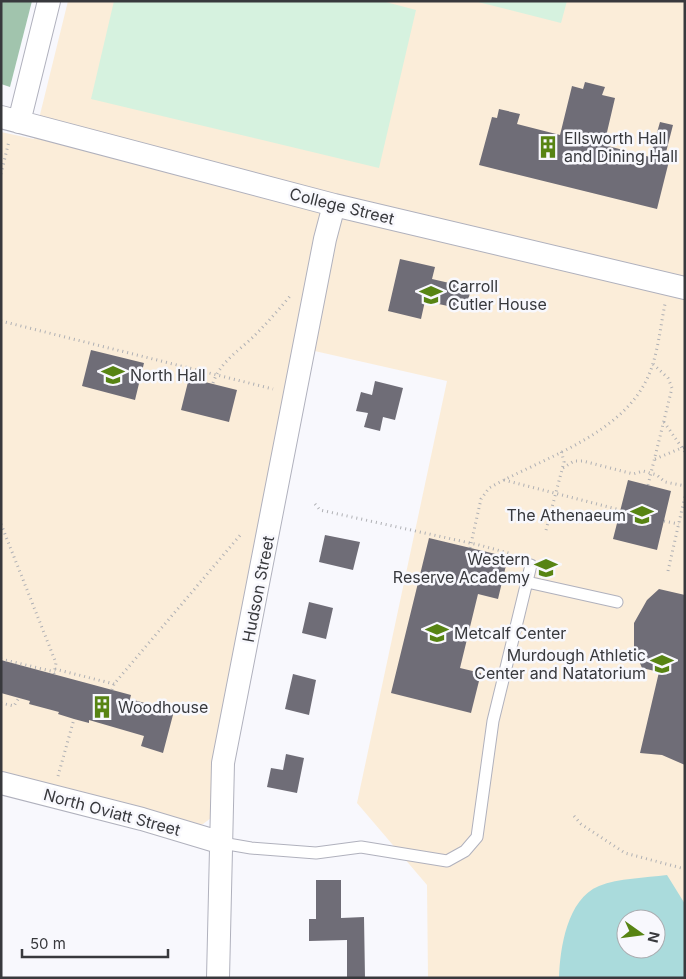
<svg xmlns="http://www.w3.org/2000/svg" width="686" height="979" viewBox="0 0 686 979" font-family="Inter,sans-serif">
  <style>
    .education { fill: #fbedd9; fill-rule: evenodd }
    .green { fill: #d6f2df }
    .forest { fill: #a1c4ad }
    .water { fill: #aadbdc; fill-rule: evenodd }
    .building { fill: #6f6d77 }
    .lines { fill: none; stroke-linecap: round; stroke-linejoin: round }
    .lane-casing { stroke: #b0b1bd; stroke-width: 13 }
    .street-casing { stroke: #b0b1bd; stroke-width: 24 }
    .path { stroke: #afb0b4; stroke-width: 3; stroke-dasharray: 1 4; stroke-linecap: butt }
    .lane { stroke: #fff; stroke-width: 11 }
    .street { stroke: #fff; stroke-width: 22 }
    .labels { text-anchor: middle; stroke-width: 5; stroke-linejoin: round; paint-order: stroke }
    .poi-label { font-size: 16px; fill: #38393d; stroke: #f8f8fd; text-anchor: start }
    .street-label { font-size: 16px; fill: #38393d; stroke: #f8f8fd }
  </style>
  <rect width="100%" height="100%" fill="#f8f8fd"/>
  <!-- education -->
  <path class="education" d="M68 1H685V978H428L427 885 357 803 447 381 297 347 211 818 203 824 193 827 1 774V132L34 139ZM626 919H656V949H626Z"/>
  <!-- green -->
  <path class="green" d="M114 1H382L416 10 379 168 91 99Z
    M474 1H567L561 23Z"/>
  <!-- forest -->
  <path class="forest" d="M1 1H32L10 87 1 84Z"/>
  <!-- water -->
  <path class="water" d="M667 875 685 904V978H559C560 948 567 899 599 886 619 878 645 878 667 875ZM626 919H656V949H626Z"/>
  <!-- building -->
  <path class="building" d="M585 82 605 87 602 95 615 98 604 145 650 157 660 122 673 125 664 160 669 161 657 209 479 165 492 117 497 118 499 109 520 114 517 124 560 135 572 86 583 89Z
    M400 259 435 267 432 279 471 288 466 310 425 301 421 319 388 311Z
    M91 350 144 363 135 400 82 386Z
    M189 378 237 390 229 422 181 410Z
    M375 381 403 388 395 420 383 417 380 431 364 427 368 413 356 411 361 392 372 395Z
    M628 480 671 491 657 550 613 539Z
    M325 535 360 542 353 570 319 562Z
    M429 538 508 557 498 599 478 594 460 668 481 673 471 713 391 693Z
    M659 589 685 595V765L662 755 640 753 659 672 642 668 634 649V623L647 600Z
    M309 602 333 608 326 639 302 633Z
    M1 660 131 695 130 699 174 711 163 753 141 746 144 736 89 720V723L74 719 58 714 59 712 29 704 30 701 1 693Z
    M293 674 316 680 309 715 285 709Z
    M286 754 304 758 297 793 267 787 271 768 283 770Z
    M316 880H341V918L364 917 365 978H347V940L309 941V919H316Z"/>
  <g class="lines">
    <defs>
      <path id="lane" d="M527 582 617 602
        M222 843 251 848 316 853 361 847 447 861 465 851 477 837 493 721 531 565"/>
      <path id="street" d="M1 117 334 205 685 288
        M19 122 49 1
        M1 783 142 819 222 843
        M218 978 223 763 325 239 334 205"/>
    </defs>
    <!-- lane casing -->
    <use href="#lane" class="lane-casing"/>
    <!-- street casing -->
    <use href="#street" class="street-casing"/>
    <!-- path -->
    <path class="path" d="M1 174 9 141
      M1 321 273 389
      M213 383C220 361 242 349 257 333 269 321 280 308 291 295
      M664 422 685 452
      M655 459 684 447
      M563 468 574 461H583L633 474 643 471 657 475 665 482 685 486
      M504 480 620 510
      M648 485 672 388 668 378 653 364
      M315 504 320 510 479 545 512 554
      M664 521 679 524
      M1 524 56 663 54 674
      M546 530 564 462 561 450
      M470 548 481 499 489 488C542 458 620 436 647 379 658 356 660 328 665 304
      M668 571 685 496
      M1 659 55 672
      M55 669 114 684
      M112 690 114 684 242 533
      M1 703 14 706 20 696
      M58 776 74 719
      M574 816 581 824 625 853 685 869"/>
    <!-- lane -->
    <use href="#lane" class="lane"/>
    <!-- street -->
    <use href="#street" class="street"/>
  </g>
  <!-- icons -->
  <defs>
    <symbol id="building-bare" viewBox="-9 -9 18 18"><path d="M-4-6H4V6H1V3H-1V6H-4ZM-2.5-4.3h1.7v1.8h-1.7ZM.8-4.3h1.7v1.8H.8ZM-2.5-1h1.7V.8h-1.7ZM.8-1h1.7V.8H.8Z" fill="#578413" stroke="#f8f8fd" stroke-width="2.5" paint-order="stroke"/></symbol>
    <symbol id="school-bare" viewBox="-9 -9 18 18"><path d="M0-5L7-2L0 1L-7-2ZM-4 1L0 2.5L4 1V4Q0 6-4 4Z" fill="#578413" stroke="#f8f8fd" stroke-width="2.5" paint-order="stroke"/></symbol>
    <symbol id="university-bare" viewBox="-9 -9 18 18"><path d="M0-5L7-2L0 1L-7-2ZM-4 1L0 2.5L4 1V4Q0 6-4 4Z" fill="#578413" stroke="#f8f8fd" stroke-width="2.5" paint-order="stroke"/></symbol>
  </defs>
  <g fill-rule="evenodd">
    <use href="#building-bare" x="532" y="131" width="32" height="32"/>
    <use href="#school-bare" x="415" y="279" width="32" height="32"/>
    <use href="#school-bare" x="97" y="359" width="32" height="32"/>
    <use href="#school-bare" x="626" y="499" width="32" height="32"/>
    <use href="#university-bare" x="530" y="552" width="32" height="32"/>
    <use href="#school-bare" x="421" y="617" width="32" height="32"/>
    <use href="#school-bare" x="646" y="648" width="32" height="32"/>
    <use href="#building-bare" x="86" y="691" width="32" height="32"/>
  </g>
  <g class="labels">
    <!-- poi labels -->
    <g class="poi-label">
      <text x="564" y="144">Ellsworth Hall<tspan x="564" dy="18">and Dining Hall</tspan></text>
      <text x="448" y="292">Carroll<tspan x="448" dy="18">Cutler House</tspan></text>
      <text x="130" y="381">North Hall</text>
      <text x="626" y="521" text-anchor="end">The Athenaeum</text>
      <text x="530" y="565" text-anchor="end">Western<tspan x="530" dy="18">Reserve Academy</tspan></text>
      <text x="454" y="639">Metcalf Center</text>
      <text x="646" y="661" text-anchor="end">Murdough Athletic<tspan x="646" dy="18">Center and Natatorium</tspan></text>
      <text x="118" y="713">Woodhouse</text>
    </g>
    <!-- street labels -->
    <g class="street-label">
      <text transform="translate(342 206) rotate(14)" y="6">College Street</text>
      <text transform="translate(258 589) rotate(-79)" y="6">Hudson Street</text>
      <text transform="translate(112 812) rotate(15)" y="6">North Oviatt Street</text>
    </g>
  </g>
  <!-- border -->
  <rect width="686" height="979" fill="none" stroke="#38393d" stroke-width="5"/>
  <!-- north arrow -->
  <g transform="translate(641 934) rotate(104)"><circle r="24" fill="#f8f8fd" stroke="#abacb0"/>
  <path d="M0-4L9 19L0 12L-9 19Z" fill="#578413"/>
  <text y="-8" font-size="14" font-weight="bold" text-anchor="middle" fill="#38393d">N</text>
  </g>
  <!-- scale -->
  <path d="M22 949v8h146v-8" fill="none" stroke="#38393d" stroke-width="2.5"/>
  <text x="30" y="949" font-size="15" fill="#38393d" stroke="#f8f8fd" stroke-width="4" paint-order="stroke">50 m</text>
</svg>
